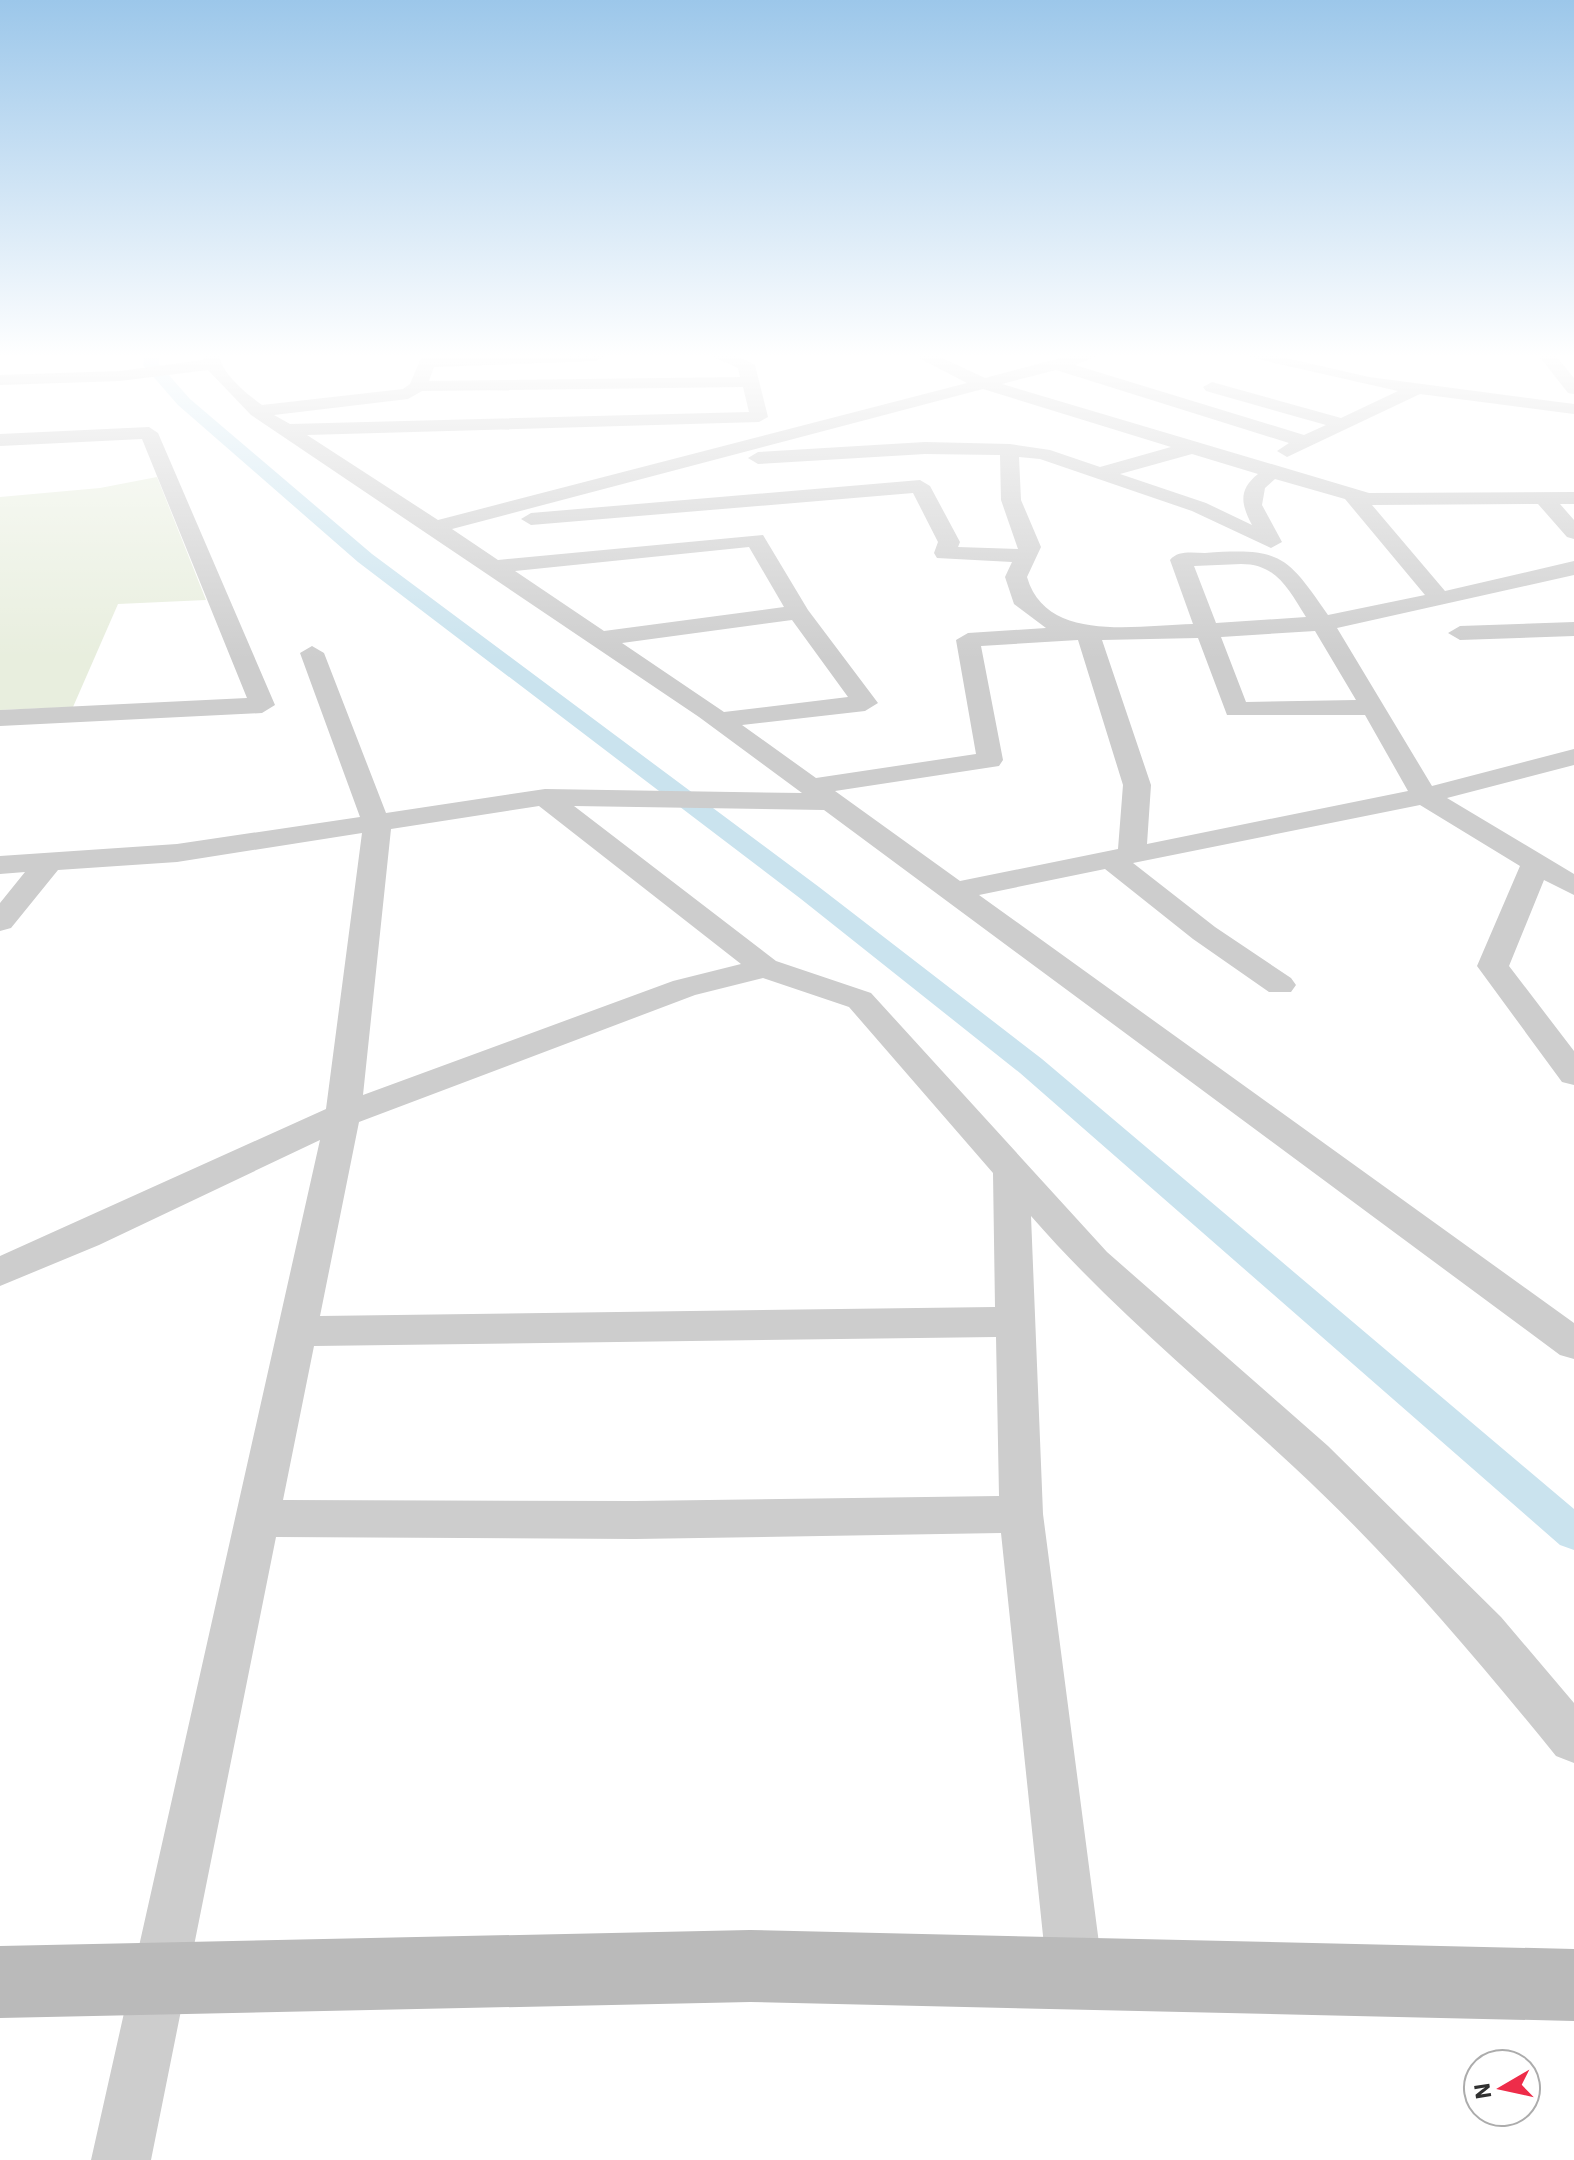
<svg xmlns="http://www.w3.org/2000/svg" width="1574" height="2160" viewBox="0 0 1574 2160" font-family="'IBM Plex Sans',sans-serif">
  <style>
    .green { fill: #e8eede }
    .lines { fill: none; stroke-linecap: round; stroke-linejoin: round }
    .canal { fill: #cae3ee; fill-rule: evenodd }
    .street { fill: #cdcdcd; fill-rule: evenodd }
    .secondary { fill: #bababa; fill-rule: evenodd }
  </style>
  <rect width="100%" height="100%" fill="#fff"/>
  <!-- green -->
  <path class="green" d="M157 477 206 600 118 604 73 707 0 710V497L100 488Z"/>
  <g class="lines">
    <!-- canal -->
    <path class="canal" d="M145 356H160L159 364 190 399 372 554 819 887 1042 1059 1574 1509V1550L1560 1545 1020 1073 801 899 358 562 178 405 143 365Z"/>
    <!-- street -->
    <path class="street" d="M203 356H219C223 375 247 394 262 405L403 389 410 384 421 358 427 357 604 356 596 361 434 367 429 381 740 377 738 368 711 356H737L755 365 768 417 759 422 307 435 438 520 967 383 915 356H938L985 378 1068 356H1097L1075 365 1304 435 1326 425 1206 391 1203 387 1212 382 1341 418 1398 391 1244 356H1277L1369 377 1574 404V414L1420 394 1287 457 1277 451 1289 443 1056 370 1002 384 1369 493 1574 492V504H1560L1574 520V539L1567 537 1538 504 1372 505 1445 591 1574 561V575L1337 628 1432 786 1574 749V765L1447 798 1574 874V895L1544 880 1509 966 1574 1051V1085L1562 1082 1477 966 1520 866 1420 805 1133 863 1215 927 1291 978 1296 985 1291 992H1269L1193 939 1105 869 979 895 1574 1323V1359L1560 1355 824 810 574 806 776 961 871 993 1107 1252 1328 1446 1501 1617 1574 1703V1763L1556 1756C1475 1656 1390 1556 1295 1468 1206 1385 1111 1308 1031 1216L1043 1514 1103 1974 1095 1994 1075 2002 1055 1994 1047 1974 1001 1533 635 1539 276 1537 151 2160H91L320 1140 99 1245 0 1286V1256L326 1109 362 833 177 862 58 870 11 928 0 931V903L25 872 0 874V856L177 844 360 817 300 653 312 646 324 653 386 813 545 789 802 793 699 717 251 415 208 370 120 381 0 385V375L120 371 203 360ZM743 387 749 412 290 424 274 415 408 399 422 391ZM983 389 1171 447 1100 467 1050 450 1010 444 925 442 758 452 748 458 758 464 925 454 1000 455 1001 500 1018 549 958 547 960 542 930 486 920 480 531 513 521 519 531 525 913 493 938 542 934 553 937 558 1012 562 1005 577 1014 604 1046 628 968 633 956 640 976 754 816 778 742 725 865 711 878 703 808 610 763 535 498 560 452 529ZM1192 454 1258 474C1238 490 1241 504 1252 525L1206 503 1120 474ZM1019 457 1040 459 1192 511 1271 548 1282 542 1262 505 1265 488 1275 479 1345 499 1425 595 1328 615C1286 554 1280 548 1205 553 1193 553 1178 550 1170 560L1193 624C1138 625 1046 644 1027 577L1041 547 1021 500ZM749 547 784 607 604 631 515 571ZM1241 564C1277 564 1288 589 1306 617L1216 623 1194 566ZM792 620 848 697 724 712 622 643ZM1315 631 1356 700 1246 702 1221 637ZM1198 638 1227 715H1365L1408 791 1147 844 1151 785 1102 640ZM1078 640 1123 785 1118 849 960 881 835 791 999 766 1003 760 981 646ZM539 806 741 964 673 981 363 1095 391 829ZM763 978 849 1007 993 1173 995 1307 320 1316 359 1122 695 995ZM996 1337 999 1496 635 1501 283 1500 314 1346Z
      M1539 356H1556L1574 378V394L1568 393Z
      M149 427 158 433 275 705 262 713 0 726V710L247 698 142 439 0 446V434Z
      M1574 622V636L1460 640 1448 633 1460 626Z"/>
    <!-- secondary -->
    <path class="secondary" d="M750 1930 1574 1949V2021L750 2002 0 2018V1946Z"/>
  </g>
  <!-- sky -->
  <linearGradient id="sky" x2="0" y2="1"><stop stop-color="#9cc7ea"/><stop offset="0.54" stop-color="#fff"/><stop offset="1" stop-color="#fff" stop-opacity="0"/></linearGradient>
  <rect width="1574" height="659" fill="url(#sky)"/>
  <!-- north arrow -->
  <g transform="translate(1502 2088) rotate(261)"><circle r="38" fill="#ffffff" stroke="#acacac" stroke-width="2"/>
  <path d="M0-6L14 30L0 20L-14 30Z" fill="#ee2c49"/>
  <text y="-12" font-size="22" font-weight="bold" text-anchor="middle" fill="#303030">N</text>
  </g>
</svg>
